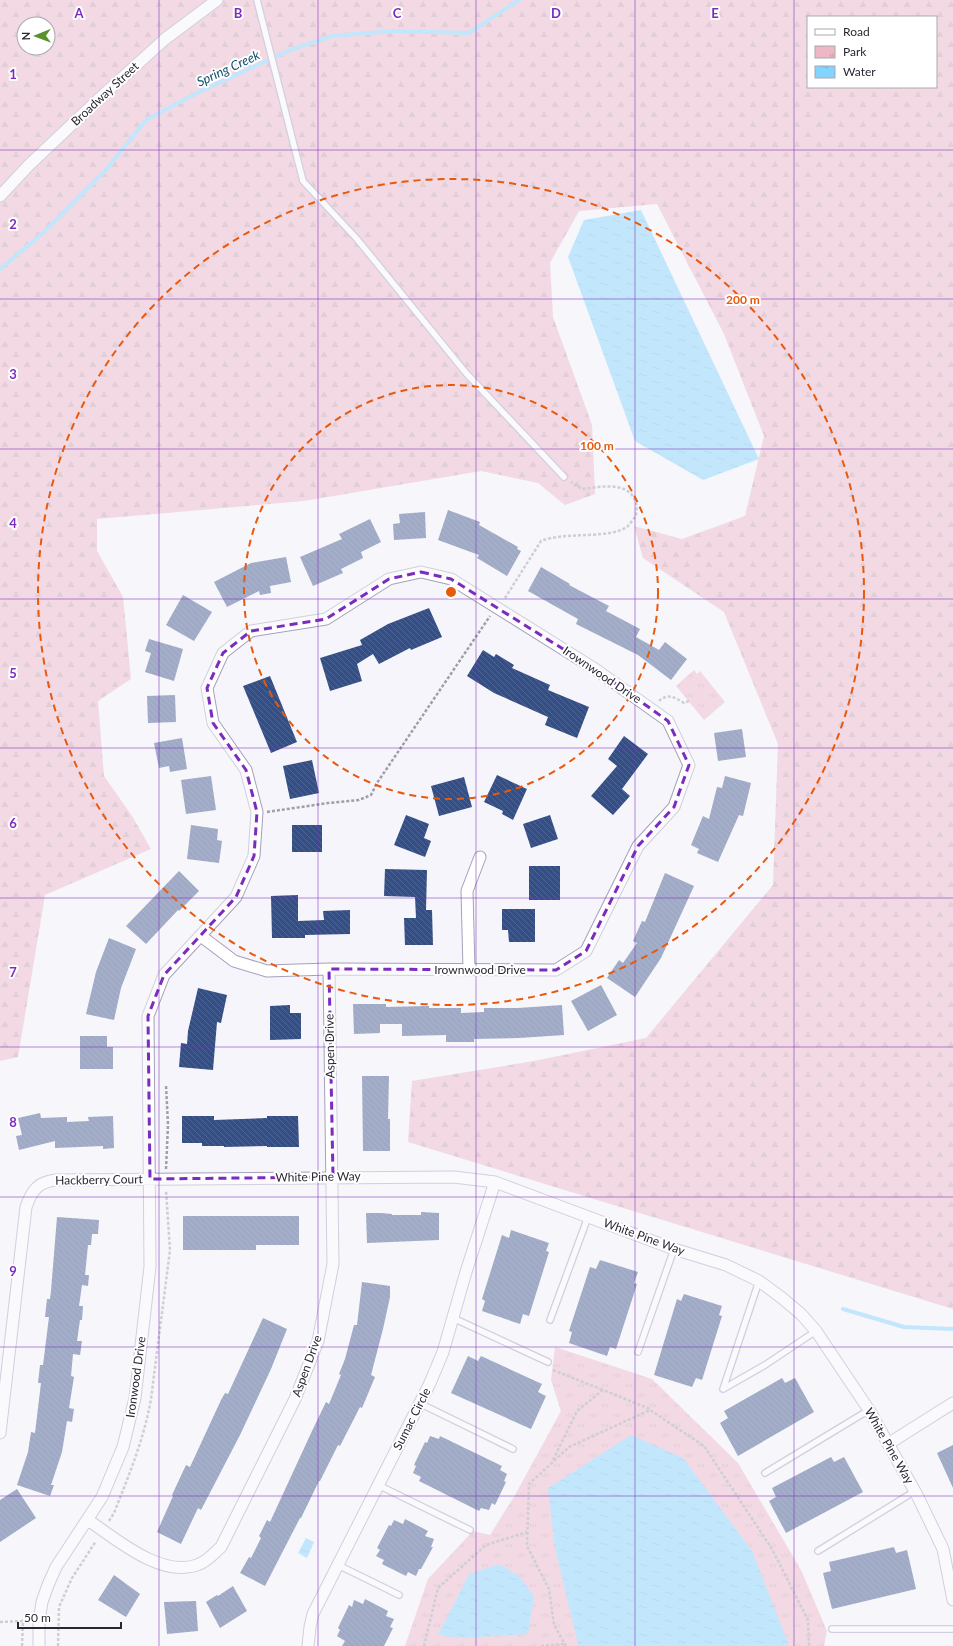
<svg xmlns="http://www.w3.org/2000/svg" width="953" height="1646" viewBox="0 0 953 1646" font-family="Lato,sans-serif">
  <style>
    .forest { fill: url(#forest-firs); fill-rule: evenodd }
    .park { fill: url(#park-tufts) }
    .water { fill: url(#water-ripples) }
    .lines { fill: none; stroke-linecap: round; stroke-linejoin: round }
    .stream { stroke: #83d5fe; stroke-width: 4 }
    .building { fill: url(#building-back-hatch) }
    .lane-casing { stroke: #a6a0bb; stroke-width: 8 }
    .street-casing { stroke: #a6a0bb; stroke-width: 13 }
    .path { stroke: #a09ea6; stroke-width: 2.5; stroke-dasharray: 3 2; stroke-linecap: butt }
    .lane { stroke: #fff; stroke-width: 5.5 }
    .street { stroke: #fff; stroke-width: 11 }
    .marked { fill: none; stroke: #7b2cbf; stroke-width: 3; stroke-dasharray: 8 5; stroke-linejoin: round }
    .grid { fill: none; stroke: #7b2cbf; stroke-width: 1; stroke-opacity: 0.55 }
    .ring { fill: none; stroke: #e8590c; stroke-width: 2; stroke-dasharray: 7 5 }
    .labels { text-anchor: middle; stroke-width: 4; stroke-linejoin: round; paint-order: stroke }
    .street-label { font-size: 12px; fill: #2a2732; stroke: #fff }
    .water-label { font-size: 13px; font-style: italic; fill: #0a4f6a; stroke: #fff }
    .grid-label { font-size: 13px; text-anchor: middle; font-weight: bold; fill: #7b2cbf; stroke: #fff; stroke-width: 4; stroke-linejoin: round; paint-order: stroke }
    .centre { fill: #e8590c; stroke: #fff; stroke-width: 2 }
    .ring-label { font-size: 12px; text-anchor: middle; font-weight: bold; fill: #e8590c; stroke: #fff; stroke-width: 4; stroke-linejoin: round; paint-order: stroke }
  </style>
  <defs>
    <pattern id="forest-firs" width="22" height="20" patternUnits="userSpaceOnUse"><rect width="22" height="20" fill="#edb7c6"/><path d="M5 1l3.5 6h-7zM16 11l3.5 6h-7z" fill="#cb9dab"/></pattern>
    <pattern id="park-tufts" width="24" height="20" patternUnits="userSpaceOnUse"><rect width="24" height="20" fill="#edb7c6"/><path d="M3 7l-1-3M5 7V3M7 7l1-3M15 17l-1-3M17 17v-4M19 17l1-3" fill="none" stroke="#cb9dab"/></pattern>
    <pattern id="water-ripples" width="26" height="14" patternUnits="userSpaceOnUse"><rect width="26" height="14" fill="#83d5fe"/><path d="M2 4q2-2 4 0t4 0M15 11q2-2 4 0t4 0" fill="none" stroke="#71b7da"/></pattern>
    <pattern id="building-back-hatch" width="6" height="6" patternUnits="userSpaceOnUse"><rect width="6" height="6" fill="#344e86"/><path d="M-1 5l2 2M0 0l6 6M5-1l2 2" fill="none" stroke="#506492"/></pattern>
  </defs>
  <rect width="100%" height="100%" fill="#f6f5fb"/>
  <!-- forest -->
  <path class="forest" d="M0 0H953V1309L408 1142 412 1081 534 1061 646 1038 773 885 778 744 724 612 643 558 634 526 682 539 745 516 764 436 724 334 657 204 579 211 550 263 553 317 592 425 595 494 565 505 538 483 481 471 304 501 97 519V551L123 597 131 679 98 701 104 776 132 816 151 849 45 895 18 1057 0 1061ZM808 17H936V87H808ZM24 24H48V48H24Z"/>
  <!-- park -->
  <path class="park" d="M694 670 697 674 700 671 725 702 704 720 676 686Z
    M555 1347 652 1379 738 1463 801 1570 827 1631 824 1646H405L428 1579 473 1531 490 1535 515 1495 561 1411 551 1380Z"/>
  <!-- water -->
  <path class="water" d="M641 210 759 459 703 480 635 441 568 257 584 220Z
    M631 1435 683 1458 752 1551 788 1643V1646H580L578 1644 555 1548 548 1488Z
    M306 1538 314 1542 307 1558 298 1553Z
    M499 1564 519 1576 534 1596 528 1634 463 1638 438 1635 469 1574Z"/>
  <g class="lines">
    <!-- stream -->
    <path class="stream" d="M0 269 44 232 104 172 146 120 195 94 290 50 332 36 393 31 469 33 519 0
      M843 1309 904 1327 953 1329"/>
  </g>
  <!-- building -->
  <path class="building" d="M448 510 480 522 479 525 518 547 517 549 521 551 507 576 477 558 479 555 438 540Z
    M425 512 426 538 394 540 393 524 400 523 399 514Z
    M370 519 381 542 361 552 363 558 341 569 343 573 313 586 300 557 342 539 339 534Z
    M286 557 291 582 270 586 271 593 260 595 259 591 227 607 214 582 251 563Z
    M541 567 570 584 569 585 609 606 606 611 640 629 636 637 659 650 665 642 687 659 671 680 638 655 576 624 578 619 528 591Z
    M183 595 212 612 194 641 166 625Z
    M429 608 442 637 411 650 410 648 379 664 373 654 357 664 362 681 330 691 320 658 362 645 360 640 388 624Z
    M149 639 183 649 174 681 145 672 151 653 145 651Z
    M483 650 494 657 496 654 514 665 512 668 550 685 548 690 589 707 577 738 545 725 548 717 494 693 467 676Z
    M270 676 297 742 271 753 243 686Z
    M175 695 176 722 148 723 147 696Z
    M742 729 746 757 718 761 714 733Z
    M624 736 648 754 622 789 630 796 613 815 591 796 617 766 608 759Z
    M182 738 187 769 170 772 169 766 159 768 154 743Z
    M312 760 319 793 290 799 283 766Z
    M497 775 527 789 513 820 502 814 503 811 484 802Z
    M211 776 216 810 186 814 181 780Z
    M725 776 751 783 743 816 739 815 718 862 697 853 699 849 691 845 703 816 709 819 717 787 722 788Z
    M464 777 472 807 439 816 431 786Z
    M406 815 429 824 424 838 431 841 425 857 394 845Z
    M550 815 558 839 531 848 523 824Z
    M191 825 218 829 217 840 222 841 219 863 187 859Z
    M292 825H322V852H292Z
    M529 866H560V900H529Z
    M385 869 427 870 426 910H432L433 945H405L404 918H416L415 897 384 896Z
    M179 871 199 891 179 911 178 910 146 944 126 926Z
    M665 873 694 886 661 958 635 997 607 978 619 960 623 963 637 943 633 941 642 921 645 922Z
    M298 895V921L324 920 323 911 350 910V934L305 935V938H272L271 896Z
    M502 909H535V942H509L508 930H502Z
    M109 938 136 949 121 988 114 1020 86 1014 96 972Z
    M601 985 617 1015 588 1031 571 1001Z
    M198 988 227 995 221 1023 217 1022 213 1070 179 1067 181 1043 187 1044 188 1031Z
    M353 1004H386V1007L429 1006V1008H461V1013L484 1012V1008H518L562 1005 564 1035 519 1038 474 1039V1042H446V1035L402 1036V1024H380V1033L354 1034Z
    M290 1005V1013H301V1039L270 1040V1006Z
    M80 1036H107V1047H113V1069H80Z
    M362 1076H389L388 1119H390V1151H363Z
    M40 1113 41 1118 67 1117V1122L89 1121 88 1117 113 1116 114 1148 103 1149V1146L55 1148V1141L19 1150 16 1136 22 1135 18 1118Z
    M182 1116H214V1120L267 1118V1116H298L299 1147H267V1146L224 1147V1146H202V1143H182Z
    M421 1212 439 1213V1240L367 1243 366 1213H381L392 1214V1215H421Z
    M183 1216H299V1245H256V1250H183Z
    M57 1217 99 1220 98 1234H92L91 1245H88L85 1275H89L88 1286 82 1285 79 1306H83L82 1320H80L77 1341H82L80 1355 73 1354 71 1376 74 1377 69 1408 74 1409 72 1422 67 1421 62 1452 51 1485H54L50 1496 17 1485 28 1452 31 1432 35 1433 41 1383H38L40 1365H43L49 1317H45L47 1299H50L51 1291Z
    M511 1230 549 1243 546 1251 549 1252 529 1316 523 1314 520 1324 482 1311 485 1301 482 1299 502 1235 509 1238Z
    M600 1260 638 1272 634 1283 637 1284 616 1349 610 1347 607 1356 569 1343 572 1332 569 1331 590 1267 596 1269Z
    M362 1282 390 1286V1297L383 1329 371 1375 375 1377 362 1408 360 1407 340 1446 338 1445 320 1481H319L301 1518H300L265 1586 240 1573 249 1557 251 1558 261 1538 259 1536 267 1520 270 1522 312 1431 326 1402 329 1404 341 1375 339 1374 345 1359 354 1325H357Z
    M684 1294 722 1306 719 1315 722 1316 702 1380 696 1378 692 1387 654 1375 677 1299 681 1301Z
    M263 1318 287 1329 271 1369 240 1435 201 1510 198 1508 181 1544 157 1532 173 1496 172 1495 186 1465 190 1467 221 1400 225 1393 228 1394Z
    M468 1356 478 1361 481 1356 542 1384 538 1392 546 1396 531 1429 451 1393Z
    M782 1378 785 1383 795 1378 814 1412 738 1456 720 1423 728 1418 724 1411Z
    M430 1436 439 1439 440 1436 502 1466 500 1470 507 1474 504 1481 506 1482 495 1505 492 1503 489 1510 481 1508 479 1511 419 1481 421 1477 413 1473 416 1466 414 1465 425 1442 427 1443Z
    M953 1445V1488L937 1453Z
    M831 1457 834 1462 844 1457 863 1492 786 1533 769 1501 776 1497 772 1488Z
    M17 1489 36 1518 0 1542V1500Z
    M405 1519 428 1531 425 1536 434 1539 431 1547H433L421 1569H419L416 1576 408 1572 406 1576 382 1564 384 1560 376 1556 380 1550 377 1548 389 1525 391 1526 394 1520 403 1524Z
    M894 1547 896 1553 907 1550 916 1589 832 1609 823 1573 831 1571 829 1562Z
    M114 1575 140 1594 126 1617 98 1600Z
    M233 1586 247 1611 220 1628 206 1602 217 1595 218 1596Z
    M365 1599 388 1611 386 1616 394 1619 390 1627 393 1628 384 1646H342L345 1641 337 1636 340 1630 338 1628 349 1605 352 1607 354 1600 363 1604Z
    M196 1601 198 1631 167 1634 164 1602Z"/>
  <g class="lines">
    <defs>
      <path id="lane" d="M257 0 303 181 357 239 466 373 564 477
        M759 1281 723 1389 765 1365 816 1331
        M453 1318 548 1362
        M550 1320 588 1217
        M638 1352 674 1249
        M419 1403 513 1449
        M765 1473 869 1410
        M378 1485 470 1530
        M818 1551 915 1491
        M338 1565 399 1595
        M832 1629H953"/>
      <path id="street" d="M0 196 29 165 102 96 165 39 217 0
        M469 970 467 891 480 857
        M0 1433 26 1207C32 1190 38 1182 56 1180L454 1177 495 1182 674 1249 726 1265 759 1281 782 1298 801 1314 816 1331 869 1410 917 1495 943 1549 953 1600
        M888 1444 953 1403
        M88 1520C116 1539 161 1578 197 1565 207 1562 214 1553 221 1547L295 1399 318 1341 333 1264 329 969
        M39 1646V1621L42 1602 48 1585 56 1567 102 1497 123 1447 135 1398 150 1267 148 1016 164 975 236 897 254 856 257 812 246 770 213 723 207 688 223 653 251 631 326 619 389 579 421 572 451 579 595 669 668 721 689 765 674 807 638 846 586 951 556 970 329 969 267 971 234 961 201 936
        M308 1646 310 1627 313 1614 430 1383 443 1352 466 1272 495 1182"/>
    </defs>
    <!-- lane casing -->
    <use href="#lane" class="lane-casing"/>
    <!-- street casing -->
    <use href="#street" class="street-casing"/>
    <!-- path -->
    <path class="path" d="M505 598 541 541C566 531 610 540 628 526 631 523 633 519 636 516 636 512 637 507 636 503 629 480 600 487 582 489L571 482
      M659 701C668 693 674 697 684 703L689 701
      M267 812 328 803 359 800 371 795 377 783 490 616
      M166 1169 168 1125 166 1085
      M553 1370 603 1390
      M553 1460 577 1411 603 1390 650 1409
      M109 1521 114 1513C129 1475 144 1439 151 1399L170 1250 166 1190
      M0 1622 23 1621 22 1646
      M58 1646 59 1607 72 1578 96 1541
      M424 1646 438 1588 486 1545 527 1532
      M541 1646 565 1644
      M566 1646 554 1625 549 1589 527 1546 529 1484 569 1447 650 1410 704 1446 772 1549 808 1620 809 1646"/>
    <!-- lane -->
    <use href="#lane" class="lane"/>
    <!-- street -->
    <use href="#street" class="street"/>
  </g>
  <!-- marked area -->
  <path d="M0 0H953V1646H0ZM421 572 451 579 595 669 668 721 689 765 674 807 638 846 586 951 556 970 329 969 333 1177 150 1179 148 1016 164 975 236 897 254 856 257 812 246 770 213 723 207 688 223 653 251 631 326 619 389 579Z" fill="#f6f5fb" fill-opacity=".55" fill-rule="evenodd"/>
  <path class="marked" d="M421 572 451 579 595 669 668 721 689 765 674 807 638 846 586 951 556 970 329 969 333 1177 150 1179 148 1016 164 975 236 897 254 856 257 812 246 770 213 723 207 688 223 653 251 631 326 619 389 579Z"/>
  <!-- grid -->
  <path class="grid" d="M159 0V1646M318 0V1646M476 0V1646M635 0V1646M794 0V1646M0 150H953M0 299H953M0 449H953M0 599H953M0 748H953M0 898H953M0 1047H953M0 1197H953M0 1347H953M0 1496H953"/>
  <!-- distance rings -->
  <g class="ring">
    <circle cx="451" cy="592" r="207"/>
    <circle cx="451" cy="592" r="413"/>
  </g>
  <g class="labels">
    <!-- street labels -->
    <g class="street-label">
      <text transform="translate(105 94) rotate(-43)" y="4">Broadway Street</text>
      <text transform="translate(602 675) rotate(34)" y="4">Irownwood Drive</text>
      <text x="480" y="974">Irownwood Drive</text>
      <text transform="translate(330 1046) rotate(-91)" y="4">Aspen Drive</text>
      <text transform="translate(318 1177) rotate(-1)" y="4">White Pine Way</text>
      <text transform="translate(99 1180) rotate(-1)" y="4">Hackberry Court</text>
      <text transform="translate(644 1237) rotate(20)" y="4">White Pine Way</text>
      <text transform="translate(307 1366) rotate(-70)" y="4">Aspen Drive</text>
      <text transform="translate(136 1377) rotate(-82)" y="4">Ironwood Drive</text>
      <text transform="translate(412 1419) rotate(-63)" y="4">Sumac Circle</text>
      <text transform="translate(889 1446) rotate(60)" y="4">White Pine Way</text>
    </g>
    <!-- water labels -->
    <g class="water-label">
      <text transform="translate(228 68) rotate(-25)" y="5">Spring Creek</text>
    </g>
  </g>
  <g class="grid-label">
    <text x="79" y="18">A</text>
    <text x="238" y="18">B</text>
    <text x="397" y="18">C</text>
    <text x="556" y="18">D</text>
    <text x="715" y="18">E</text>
    <text x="13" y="79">1</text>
    <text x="13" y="229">2</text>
    <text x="13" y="379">3</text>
    <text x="13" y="528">4</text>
    <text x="13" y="678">5</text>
    <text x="13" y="828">6</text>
    <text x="13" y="977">7</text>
    <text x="13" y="1127">8</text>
    <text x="13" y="1276">9</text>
  </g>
  <circle cx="451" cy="592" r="6" class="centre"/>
  <g class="ring-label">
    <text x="743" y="304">200 m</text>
    <text x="597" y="450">100 m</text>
  </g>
  <!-- legend -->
  <rect x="807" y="16" width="130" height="72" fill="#ffffff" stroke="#aaa9ad"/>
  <rect x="815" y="29" width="20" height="6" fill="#ffffff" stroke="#aaa9ad"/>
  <text x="843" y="36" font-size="12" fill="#2a2732">Road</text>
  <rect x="815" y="46" width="20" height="12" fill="url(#park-tufts)" stroke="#aaa9ad"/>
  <text x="843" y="56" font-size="12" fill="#2a2732">Park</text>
  <rect x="815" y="66" width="20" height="12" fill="url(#water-ripples)" stroke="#aaa9ad"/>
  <text x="843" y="76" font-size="12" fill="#2a2732">Water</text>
  <!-- north arrow -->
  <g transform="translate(36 36) rotate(269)"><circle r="19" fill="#ffffff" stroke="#aaa9ad"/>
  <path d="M0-3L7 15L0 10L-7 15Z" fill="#58912f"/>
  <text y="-6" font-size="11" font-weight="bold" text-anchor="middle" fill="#2a2732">N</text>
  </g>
  <!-- scale -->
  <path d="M18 1622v6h103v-6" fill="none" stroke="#2a2732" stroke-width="2"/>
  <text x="24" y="1622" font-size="12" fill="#2a2732" stroke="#ffffff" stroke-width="3" paint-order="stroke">50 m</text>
</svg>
